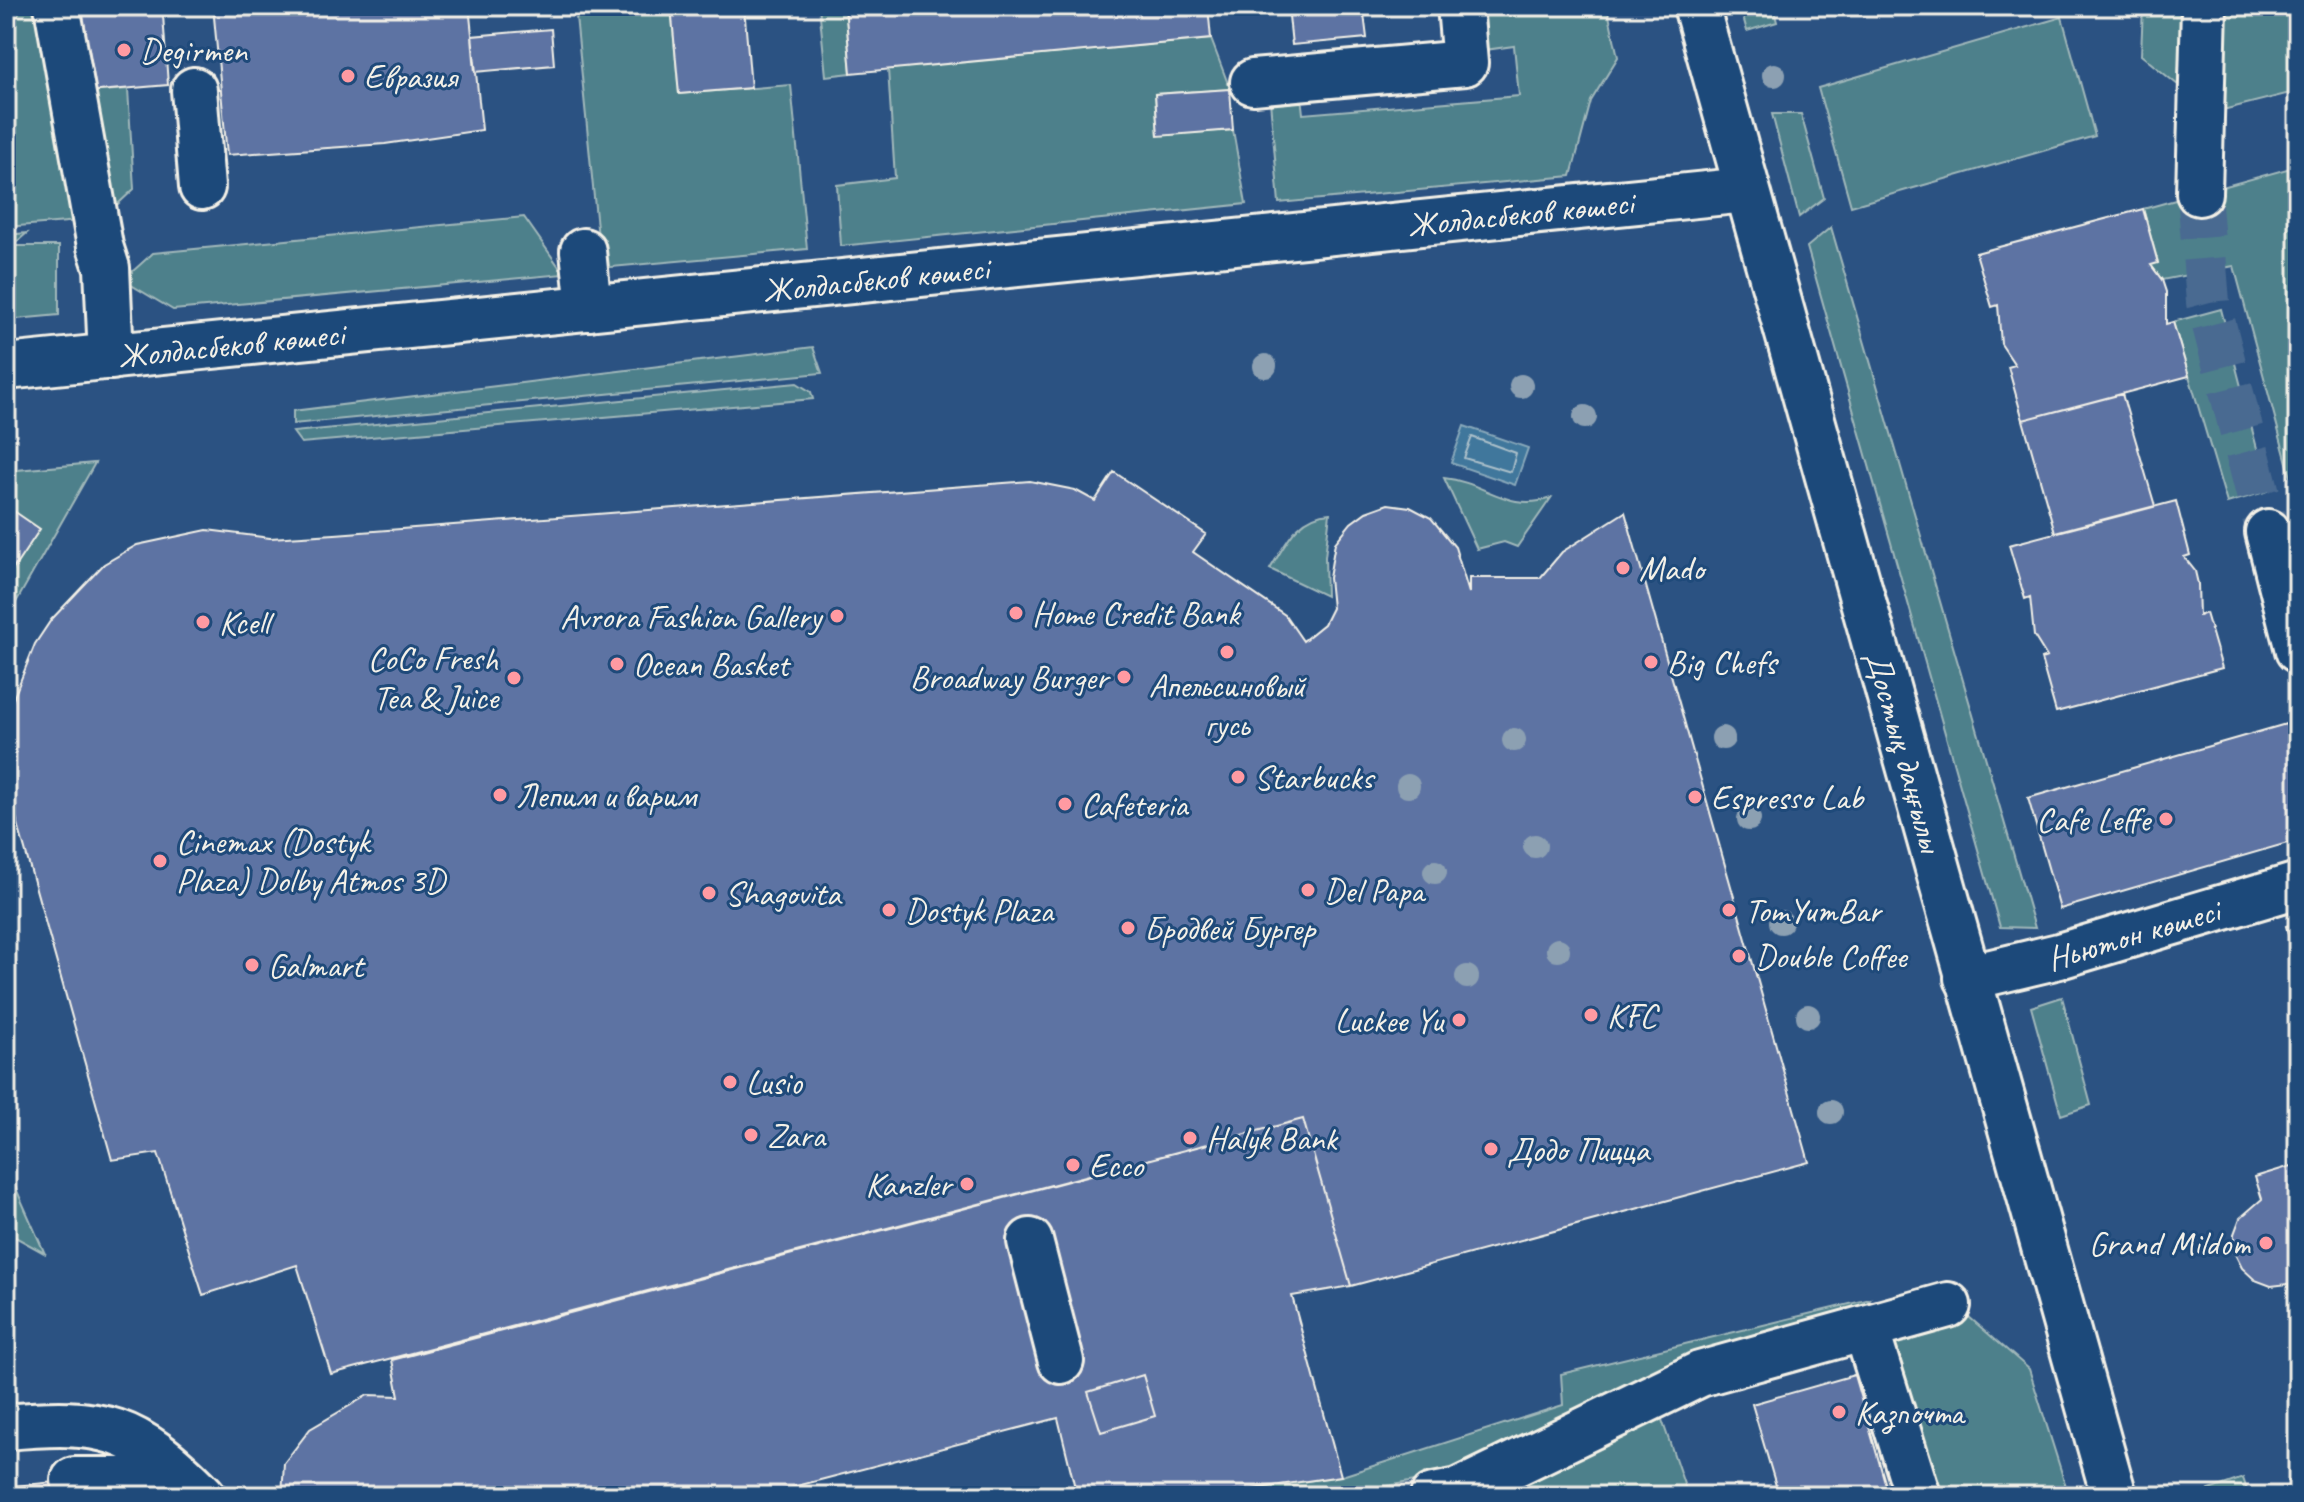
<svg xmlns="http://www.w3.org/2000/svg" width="2304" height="1502" viewBox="0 0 2304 1502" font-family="Caveat,sans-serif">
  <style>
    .green { fill: #4e808b; stroke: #a1b8ba; stroke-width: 2 }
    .water { fill: #40779c; stroke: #88a8ba; stroke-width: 2 }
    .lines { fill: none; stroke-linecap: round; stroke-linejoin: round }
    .shore { stroke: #acc0ca; stroke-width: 2 }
    .building { fill: #5d73a3; stroke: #f4f1e8; stroke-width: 2 }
    .minor-tunnel { stroke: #496a91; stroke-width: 44; stroke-dasharray: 44 22; stroke-linecap: butt }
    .minor-casing { stroke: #f4f1e8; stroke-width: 50 }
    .major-casing { stroke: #f4f1e8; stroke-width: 50 }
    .minor { stroke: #1f4a7a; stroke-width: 44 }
    .major { stroke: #1f4a7a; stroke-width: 44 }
    .tree { fill: #8ca0b2 }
    .poi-dot { fill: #ff9aa2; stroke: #1f4a7a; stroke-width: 3 }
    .labels { text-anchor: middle; stroke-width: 6; stroke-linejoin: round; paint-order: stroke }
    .poi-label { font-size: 34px; fill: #f4f1e8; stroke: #1f4a7a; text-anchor: start }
    .street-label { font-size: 34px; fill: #f4f1e8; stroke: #1f4a7a }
  </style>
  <rect width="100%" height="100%" fill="#2b5282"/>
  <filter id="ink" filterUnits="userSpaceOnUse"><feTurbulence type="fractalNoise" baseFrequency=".0125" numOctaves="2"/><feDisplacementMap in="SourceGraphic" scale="16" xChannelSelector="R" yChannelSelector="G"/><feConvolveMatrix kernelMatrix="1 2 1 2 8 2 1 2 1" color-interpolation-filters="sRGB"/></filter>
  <g filter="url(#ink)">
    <!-- green -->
    <path class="green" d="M6 6 46 8 79 221 6 227Z
      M575 6H671L679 94 791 85 807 249 601 268Z
      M819 6H845L851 73 826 76Z
      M1481 6H1607L1618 57 1591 101 1571 176 1279 203 1269 90 1300 87 1303 114 1519 96 1514 46 1485 50Z
      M1740 6H1773L1777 22 1747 31Z
      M2143 6H2182L2178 85 2141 55Z
      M2218 6H2298V91L2215 112Z
      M2062 17 2095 136 1851 206 1818 88Z
      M1211 39 1230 89 1155 94 1158 135 1233 130 1246 204 841 246 837 185 895 178 888 69Z
      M128 89 134 189 106 215 87 92Z
      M1772 114H1801L1824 198 1799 217Z
      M2298 166V300C2288 313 2289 337 2298 350V483L2293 485 2234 266 2162 280 2151 265 2158 262 2143 209Z
      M524 217 564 274 173 310 123 280 153 253Z
      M1831 227 2035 928 2000 927 1807 247Z
      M27 233 12 246H59V315L6 320V235Z
      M2221 309 2268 491 2227 503 2173 322Z
      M813 347 822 373 293 424V411Z
      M797 383 811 392 813 399 301 443 293 432Z
      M95 463 6 620V471Z
      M1444 478C1485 482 1508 513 1551 498L1517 547 1504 542 1477 549Z
      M1330 513 1325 557 1326 596 1270 569C1286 544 1297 515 1330 513Z
      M2062 997 2091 1105 2061 1115 2031 1007Z
      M6 1166 45 1254H46L6 1232Z
      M1870 1299 1857 1317 1453 1474 1333 1496H1205L1342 1476 1563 1405 1561 1374Z
      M1969 1317 2029 1369 2069 1496H1905L1863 1354Z
      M1659 1411 1688 1496H1482Z
      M2243 1478 2249 1496H2211L2209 1490Z"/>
    <!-- water -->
    <path class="water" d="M1464 426 1528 448 1515 485 1451 463Z"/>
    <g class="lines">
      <!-- shore -->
      <path class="shore" d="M1472 437 1516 453 1511 472 1464 458Z"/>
    </g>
    <!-- building -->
    <path class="building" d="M79 6H213V10L163 15 168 85 87 92Z
      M213 6H469L482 130 385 144 227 155Z
      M671 6H744L751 88 679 94Z
      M845 6H1208L1211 39 851 73Z
      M1288 6H1363L1367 38 1292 45Z
      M551 29 554 65 475 72 472 36Z
      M1230 89 1233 130 1158 136 1155 94Z
      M2143 209 2158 263 2151 265 2162 280 2166 292V324L2173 322 2189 376 2023 420 2008 367 2015 365 2001 344 1998 305 1992 307 1976 253Z
      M2122 394 2155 506 2055 532 2023 420Z
      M1114 472 1206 534 1193 552 1285 615 1303 641 1324 624 1332 608 1329 578 1335 543 1351 523 1366 512 1388 504 1410 507 1431 518 1455 547 1469 593V578H1540L1562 552 1625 512 1809 1162 1351 1286 1303 1119 331 1374 297 1265 203 1295 158 1153 112 1160 6 782V734L12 702 35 644 51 620 104 564 137 545 207 530 270 538 335 534 1030 481 1075 490 1095 501Z
      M2176 501 2190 555 2184 557 2195 571 2198 584 2199 616 2206 613 2222 668 2056 712 2041 659 2047 657 2034 636 2030 597 2025 599 2009 545Z
      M8 507 40 529 6 580V509Z
      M2286 724 2298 765V840L2060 909 2028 798Z
      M2298 923V969L2286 926Z
      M1303 1119 1351 1286 1292 1296 1341 1476 1205 1496H1077L1058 1418 759 1496H282L284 1463 310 1429 368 1395 399 1396 392 1360Z
      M2298 1164V1316L2288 1284 2271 1286 2255 1280 2242 1268 2234 1252V1234L2240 1218 2262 1199 2255 1177Z
      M1143 1375 1155 1416 1101 1432 1088 1392Z
      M1854 1375 1889 1496H1779L1752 1404Z
      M74 1480 75 1496H6V1487Z"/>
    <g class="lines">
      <!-- minor-tunnel -->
      <path class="minor-tunnel" d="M2199 193 2208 302 2268 532"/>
      <defs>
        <g id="minor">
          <path d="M57 6 100 246 107 268 111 357"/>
          <path d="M1253 82 1465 63 1460 6"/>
          <path d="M194 90 202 187"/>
          <path d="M2199 193 2204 6"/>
          <path d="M583 251 589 308"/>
          <path id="s1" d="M6 367 1746 190"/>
          <path d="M2268 532 2298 650"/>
          <path id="s2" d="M1967 978 2059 956 2298 885"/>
          <path d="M1030 1241 1061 1361"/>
          <path d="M1866 1329 1918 1496"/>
          <path d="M6 1427C104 1418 134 1426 203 1496"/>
          <path d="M74 1480H132L150 1496"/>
          <path d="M1433 1496 1459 1491 1700 1374 1948 1305"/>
        </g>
        <g id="major">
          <path id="s3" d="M1696 6 2114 1496"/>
        </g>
      </defs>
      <!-- minor casing -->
      <use href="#minor" class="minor-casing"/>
      <!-- major casing -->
      <use href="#major" class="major-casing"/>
      <!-- minor -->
      <use href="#minor" class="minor"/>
      <!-- major -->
      <use href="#major" class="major"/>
    </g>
    <!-- trees -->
    <g class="tree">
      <circle cx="1774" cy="75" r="12"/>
      <circle cx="1265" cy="366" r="12"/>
      <circle cx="1521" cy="386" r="12"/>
      <circle cx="1585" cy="417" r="12"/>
      <circle cx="1723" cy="738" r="12"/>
      <circle cx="1514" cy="740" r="12"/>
      <circle cx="1408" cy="786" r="12"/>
      <circle cx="1749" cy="819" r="12"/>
      <circle cx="1535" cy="846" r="12"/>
      <circle cx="1435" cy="872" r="12"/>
      <circle cx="1781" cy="922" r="12"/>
      <circle cx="1558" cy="950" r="12"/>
      <circle cx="1467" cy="977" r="12"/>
      <circle cx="1808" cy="1016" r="12"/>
      <circle cx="1831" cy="1112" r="12"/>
    </g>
  </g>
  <!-- markers -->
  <g class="poi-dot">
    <circle cx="124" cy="50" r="8"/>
    <circle cx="348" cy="76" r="8"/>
    <circle cx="1623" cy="568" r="8"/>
    <circle cx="1016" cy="613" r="8"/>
    <circle cx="837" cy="616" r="8"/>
    <circle cx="203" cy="622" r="8"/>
    <circle cx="1227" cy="652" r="8"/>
    <circle cx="1651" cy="662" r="8"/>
    <circle cx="617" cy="664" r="8"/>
    <circle cx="1124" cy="677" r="8"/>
    <circle cx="514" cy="678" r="8"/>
    <circle cx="1238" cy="777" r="8"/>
    <circle cx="500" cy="795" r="8"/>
    <circle cx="1695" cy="797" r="8"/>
    <circle cx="1065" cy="804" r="8"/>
    <circle cx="2166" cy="819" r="8"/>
    <circle cx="160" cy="861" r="8"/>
    <circle cx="1308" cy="890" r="8"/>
    <circle cx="709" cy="893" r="8"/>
    <circle cx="889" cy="910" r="8"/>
    <circle cx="1729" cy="910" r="8"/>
    <circle cx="1128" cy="928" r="8"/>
    <circle cx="1739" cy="956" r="8"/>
    <circle cx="252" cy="965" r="8"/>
    <circle cx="1591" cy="1015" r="8"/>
    <circle cx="1459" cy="1020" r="8"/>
    <circle cx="730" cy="1082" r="8"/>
    <circle cx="751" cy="1135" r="8"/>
    <circle cx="1190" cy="1138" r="8"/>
    <circle cx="1491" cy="1149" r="8"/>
    <circle cx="1073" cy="1165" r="8"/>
    <circle cx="967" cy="1184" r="8"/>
    <circle cx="2266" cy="1243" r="8"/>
    <circle cx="1839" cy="1412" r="8"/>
  </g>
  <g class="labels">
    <!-- poi labels -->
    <g class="poi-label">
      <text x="140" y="62">Degirmen</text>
      <text x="364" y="88">Евразия</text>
      <text x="1639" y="580">Mado</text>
      <text x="1032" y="625">Home Credit Bank</text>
      <text x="821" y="628" text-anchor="end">Avrora Fashion Gallery</text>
      <text x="219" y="634">Kcell</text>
      <text x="498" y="670" text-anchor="end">CoCo Fresh<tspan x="498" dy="39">Tea &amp; Juice</tspan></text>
      <text x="1667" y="674">Big Chefs</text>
      <text x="633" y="676">Ocean Basket</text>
      <text x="1108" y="689" text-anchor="end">Broadway Burger</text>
      <text x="1227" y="697" text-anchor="middle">Апельсиновый<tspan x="1227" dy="39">гусь</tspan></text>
      <text x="1254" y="789">Starbucks</text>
      <text x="516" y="807">Лепим и варим</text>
      <text x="1711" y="809">Espresso Lab</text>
      <text x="1081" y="816">Cafeteria</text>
      <text x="2150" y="831" text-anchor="end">Cafe Leffe</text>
      <text x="176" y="853">Cinemax (Dostyk<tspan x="176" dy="39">Plaza) Dolby Atmos 3D</tspan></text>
      <text x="1324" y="902">Del Papa</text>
      <text x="725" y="905">Shagovita</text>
      <text x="905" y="922">Dostyk Plaza</text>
      <text x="1745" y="922">TomYumBar</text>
      <text x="1144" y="940">Бродвей Бургер</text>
      <text x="1755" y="968">Double Coffee</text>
      <text x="268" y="977">Galmart</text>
      <text x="1607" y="1027">KFC</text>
      <text x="1443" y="1032" text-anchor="end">Luckee Yu</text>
      <text x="746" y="1094">Lusio</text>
      <text x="767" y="1147">Zara</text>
      <text x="1206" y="1150">Halyk Bank</text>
      <text x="1507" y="1161">Додо Пицца</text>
      <text x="1089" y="1177">Ecco</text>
      <text x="951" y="1196" text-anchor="end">Kanzler</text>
      <text x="2250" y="1255" text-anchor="end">Grand Mildom</text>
      <text x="1855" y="1424">Казпочта</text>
    </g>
    <!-- street labels -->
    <g class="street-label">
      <text dy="12" stroke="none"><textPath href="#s1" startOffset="1522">Жолдасбеков көшесі</textPath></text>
      <text dy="12" stroke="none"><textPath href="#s1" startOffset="874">Жолдасбеков көшесі</textPath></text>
      <text dy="12" stroke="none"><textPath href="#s1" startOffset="226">Жолдасбеков көшесі</textPath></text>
      <text dy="12" stroke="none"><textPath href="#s3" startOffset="774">Достық даңғылы</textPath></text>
      <text dy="12" stroke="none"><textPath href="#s2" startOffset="172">Ньютон көшесі</textPath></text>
    </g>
  </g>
  <!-- margin -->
  <rect width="2304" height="1502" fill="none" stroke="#1f4a7a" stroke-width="32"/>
  <rect x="16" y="16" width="2272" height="1470" fill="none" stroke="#f4f1e8" stroke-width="3" filter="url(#ink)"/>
</svg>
